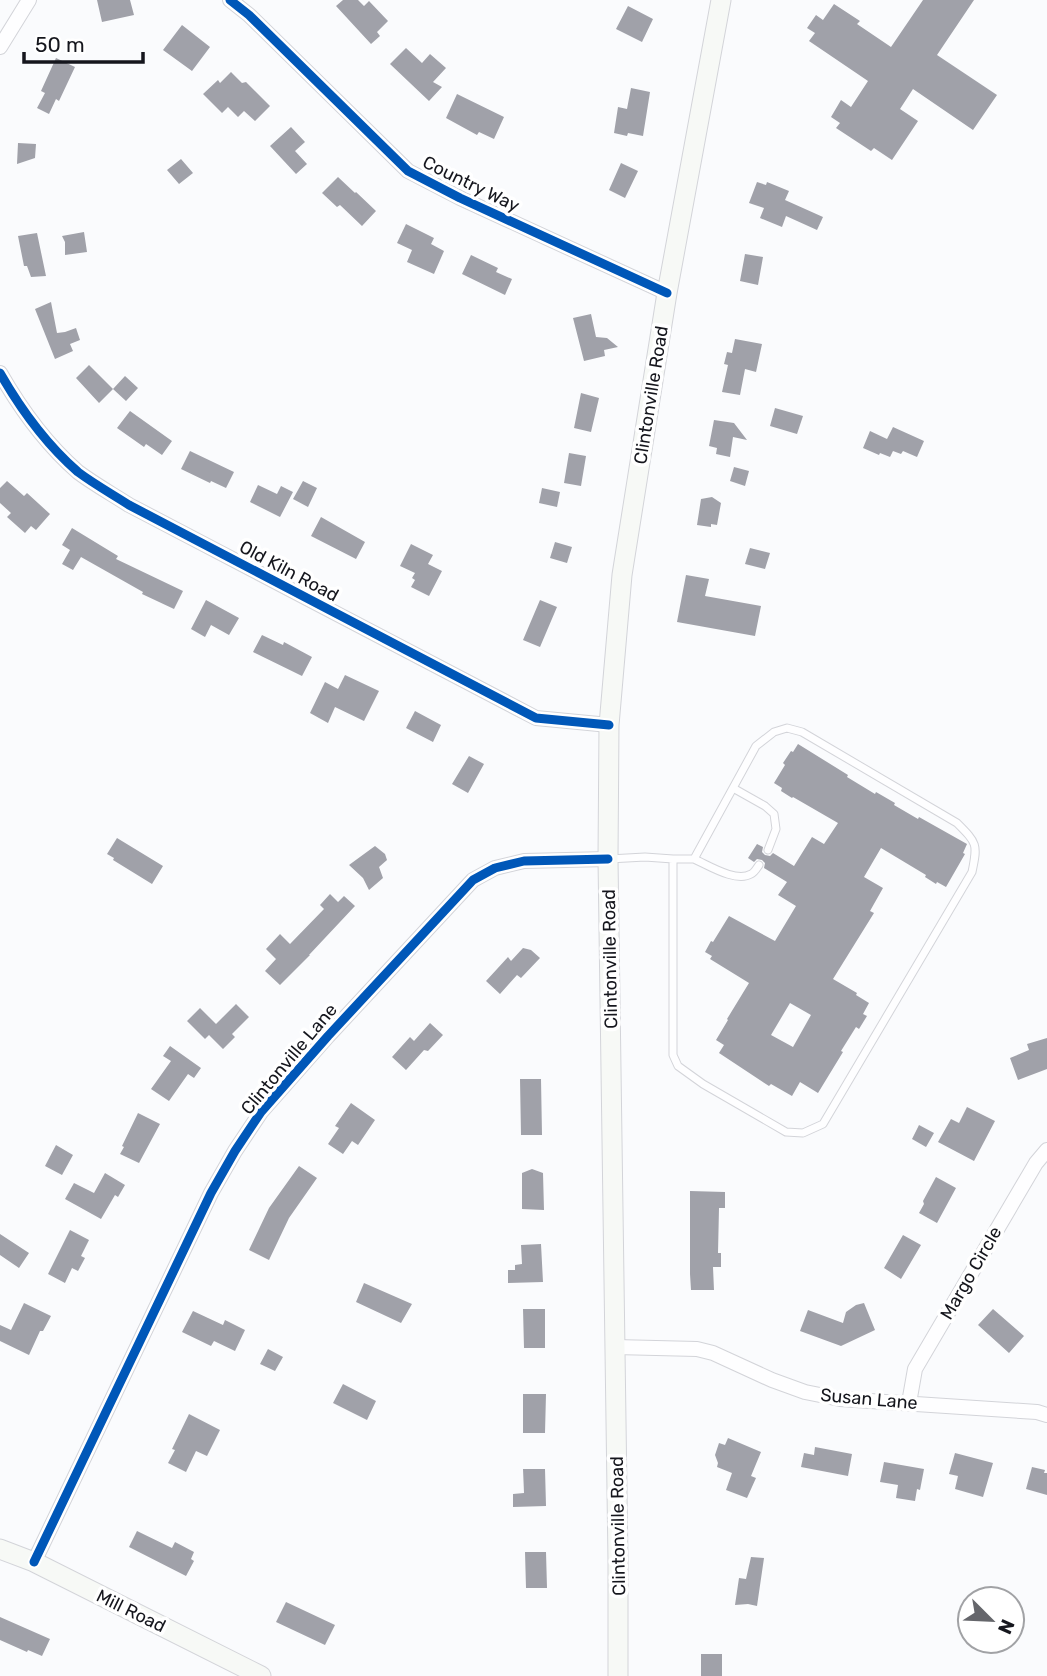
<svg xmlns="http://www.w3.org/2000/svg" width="1047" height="1676" viewBox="0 0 1047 1676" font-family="Rubik,sans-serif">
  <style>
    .building { fill: #a0a1a9; fill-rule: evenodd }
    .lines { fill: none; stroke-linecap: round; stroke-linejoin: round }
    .lane-casing { stroke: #d3d4d9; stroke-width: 9 }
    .street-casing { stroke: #d3d4d9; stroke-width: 16 }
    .secondary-casing { stroke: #d3d4d9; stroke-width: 21 }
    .lane { stroke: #fefeff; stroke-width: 7 }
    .street { stroke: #fefeff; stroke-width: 14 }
    .secondary { stroke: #f7f9f6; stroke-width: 19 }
    .cycleway-casing { stroke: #fff; stroke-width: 13 }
    .cycleway { stroke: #0057b8; stroke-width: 9 }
    .labels { text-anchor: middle; stroke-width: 7; stroke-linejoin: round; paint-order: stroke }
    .street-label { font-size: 18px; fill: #15161d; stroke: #fff }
  </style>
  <rect width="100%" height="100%" fill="#fafbfd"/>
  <!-- building -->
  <path class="building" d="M97 0H130L134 15 102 22Z
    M343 0H358L364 6 369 1 388 21 377 32 380 36 371 44 336 6Z
    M923 0H974L937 55 997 95 973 130 913 89 900 109 918 121 892 160 874 148 871 151 836 128 840 123 831 117 841 100 851 107 868 81 809 41 815 33 807 28 816 15 823 20 834 4 860 21 857 24 891 47Z
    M628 6 653 19 642 42 616 29Z
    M182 25 210 47 192 71 163 50Z
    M406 48 422 63 430 54 446 68 433 82 442 87 429 101 390 64Z
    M56 58 75 67 59 101 56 99 49 114 37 108 45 93 41 91Z
    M231 72 242 83 246 82 270 106 255 121 244 111 238 117 228 107 222 113 203 94 218 80 220 83Z
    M631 88 650 92 643 136 628 133 627 136 614 133 618 107 627 109Z
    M457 94 504 117 494 139 479 132 477 135 446 118Z
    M291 127 305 142 295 151 307 164 296 174 270 146Z
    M18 143 36 144 35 158 17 164Z
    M181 159 193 173 179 184 167 170Z
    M621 163 638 171 625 198 609 190Z
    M338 177 355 193 356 192 376 211 362 226 340 205 337 207 322 193Z
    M757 182 766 185 767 182 789 191 785 200 823 217 817 230 786 216 782 227 760 218 764 208 749 203Z
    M406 224 434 238 431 244 444 251 434 274 407 262 412 250 397 243Z
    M84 232 87 252 65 255V242L62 236Z
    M37 233 46 276 31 277 27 266H24L18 236Z
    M745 254 763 257 758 285 740 281Z
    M471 255 498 268 496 272 512 279 505 295 462 274Z
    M51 302 57 333 65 332 76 328 80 340 70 344 73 351 55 359 35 309Z
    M591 314 596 337 607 338 618 347 604 350 605 356 584 361 573 318Z
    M735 339 762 344 756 372 745 369 740 395 722 392 728 365 724 364 727 352 732 353Z
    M89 365 113 389 125 376 138 388 126 401 113 389 99 403 76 378Z
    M581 393 599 398 591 432 574 428Z
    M775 408 803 416 797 434 770 426Z
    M130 411 172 441 162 455 146 444 144 447 117 428Z
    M714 420 734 423 747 440 733 437 730 457 716 454 717 448 709 446Z
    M893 427 924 441 917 457 903 451 901 454 893 451 890 457 880 453 879 455 863 448 870 431 887 439Z
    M190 451 234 472 226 488 211 481 210 483 181 469Z
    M569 453 586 456 581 486 564 483Z
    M734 467 749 471 745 486 730 481Z
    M7 481 24 496 27 493 50 514 36 530 31 526 25 533 7 517 11 513 0 503V488Z
    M303 481 317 488 308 507 293 499Z
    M258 485 277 494 281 486 293 492 280 517 250 502Z
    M542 488 560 492 557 507 539 503Z
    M712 497 721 503 717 525 711 524V527L697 525 701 499Z
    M321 517 365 542 356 559 311 536Z
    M72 528 118 556 116 559 183 591 174 609 142 594 143 592 81 557 73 570 62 564 70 550 62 545Z
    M555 542 572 547 567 563 550 558Z
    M411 544 433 555 428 564 442 571 429 596 411 587 415 580 412 578 415 573 400 566Z
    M750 548 770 553 765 569 745 564Z
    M686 575 709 579 705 596 761 606 755 636 677 622Z
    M206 600 239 618 229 635 211 625 205 637 191 629Z
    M540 600 557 607 540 647 523 640Z
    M262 635 283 645 284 642 312 657 302 676 253 652Z
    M345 675 379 691 364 721 335 707 328 723 310 713 325 682 338 689Z
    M415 711 441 725 433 742 406 728Z
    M798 744 848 775 847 777 875 794 876 792 895 803 894 805 918 819 919 817 967 844 963 853 965 854 946 887 937 882 936 884 925 877 926 875 881 848 864 877 883 888 870 911 874 913 833 979 857 993 856 995 869 1003 863 1014 867 1016 859 1029 856 1027 841 1051 843 1052 818 1093 800 1082 792 1096 771 1084 769 1086 719 1053 724 1045 716 1040 728 1020 727 1019 749 983 710 959 712 956 705 952 711 941 713 942 729 916 775 941 796 906 778 895 787 882 764 868 765 863 762 860 757 859 754 862 748 858 757 844 763 847 762 852 765 855 770 856 773 853 794 866 812 837 824 844 838 823 793 797 792 798 781 791 782 788 774 783 785 765 783 763 791 751 793 752ZM790 1003 811 1015 793 1047 771 1035Z
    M469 756 484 764 468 793 452 784Z
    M117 838 163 866 152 884 113 860 114 858 107 854Z
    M375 846 385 854 387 860 379 867 383 878 369 890 363 878 349 865Z
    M330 894 338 902 344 896 355 906 309 955H310L280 985 265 971 276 959 266 949 280 934 290 944 324 909 320 905Z
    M523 948 531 950 540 958 521 978 517 975 500 994 486 981 508 957 511 961Z
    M236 1004 249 1017 232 1034 235 1037 223 1049 209 1035 205 1039 187 1021 200 1008 216 1024Z
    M430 1023 443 1035 428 1051 424 1050 406 1070 392 1057 410 1037 414 1041Z
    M1047 1038V1069L1018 1080 1010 1058 1029 1050 1027 1044Z
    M170 1046 201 1068 194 1078 188 1074 169 1101 151 1089 171 1061 163 1056Z
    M520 1079H541L542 1135H521Z
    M351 1103 375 1120 358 1145 352 1141 343 1154 328 1144 339 1128 335 1126Z
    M967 1107 995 1121 974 1161 938 1142 951 1119 959 1123Z
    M138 1113 160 1124 139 1163 120 1154 124 1147 122 1146Z
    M919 1125 934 1133 926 1147 912 1139Z
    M56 1145 73 1155 62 1175 45 1166Z
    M299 1166 317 1178 289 1218 269 1260 249 1250 269 1208Z
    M532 1169 543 1173 544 1210 522 1209V1173Z
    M105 1173 125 1185 118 1197 115 1195 101 1219 65 1199 74 1183 94 1193Z
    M936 1177 956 1188 937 1223 919 1213 924 1204 923 1201Z
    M690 1191 725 1192V1208H719L718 1253H721V1267H713L714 1290H691L690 1274Z
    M70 1230 89 1240 81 1256 85 1258 78 1271 72 1268 65 1283 48 1274Z
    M0 1234 29 1253 19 1268 0 1255Z
    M903 1235 921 1245 901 1279 884 1268Z
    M541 1244 543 1282 508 1283V1270H515V1265L522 1264 521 1245Z
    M364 1283 412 1304 401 1323 356 1302Z
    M24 1303 51 1316 43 1331H40L29 1355 0 1341V1325L11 1330Z
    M864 1303 875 1330 841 1346 800 1331 808 1310 843 1323 846 1312 856 1305Z
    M523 1309H545V1348H524Z
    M993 1309 1024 1336 1009 1353 978 1325Z
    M193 1311 223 1325 225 1320 245 1330 235 1351 214 1341 211 1346 182 1332Z
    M268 1349 283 1357 275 1371 260 1364Z
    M343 1384 376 1401 367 1420 333 1403Z
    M523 1394H546L545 1433H523Z
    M189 1414 220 1430 207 1456 196 1451 186 1472 168 1463 175 1450 172 1449Z
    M728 1438 761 1452 751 1476 756 1478 747 1498 726 1490 732 1473 717 1467 718 1463 715 1455 719 1443 725 1445Z
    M815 1447 852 1454 848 1476 801 1467 804 1453 814 1455Z
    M955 1453 993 1463 983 1497 955 1489 958 1476 949 1474Z
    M884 1462 924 1469 920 1490 917 1489 915 1501 896 1498 898 1485 880 1482Z
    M1032 1467 1045 1470 1044 1473H1047V1495L1026 1489Z
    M523 1469H545L546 1506 513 1507V1494L524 1493Z
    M137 1531 172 1548 175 1542 194 1552 191 1559 194 1561 186 1576 129 1547Z
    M525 1552H546L547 1588H526Z
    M751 1557 764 1558 757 1606 748 1604 735 1605 739 1578 746 1579Z
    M286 1602 335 1625 325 1645 276 1622Z
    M0 1617 50 1639 42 1656 28 1650 27 1652 0 1640Z
    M701 1654H722V1676H701Z"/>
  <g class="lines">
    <defs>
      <path id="lane" d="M733 788 765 806 774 814 776 829 768 850
        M609 859 645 857 673 859V1055L678 1066 703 1084 786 1132 803 1133 823 1124 972 872C978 844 977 843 957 823L802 732 787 728 774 732 756 746 694 859H673
        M694 859C708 865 736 883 751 874 754 873 757 868 759 865"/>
      <path id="street" d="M230 0 249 15 408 171 460 198 667 293
        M0 47 29 0
        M0 373C20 408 47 445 78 472 94 484 112 494 129 505L536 718 609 725
        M615 1347 697 1349 713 1353 772 1380 805 1392 840 1399 1037 1412 1047 1415
        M909 1403 915 1369 1036 1163 1047 1150
        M34 1562 211 1193 235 1151 261 1112 328 1036 473 880 495 868 524 861 608 859"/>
      <path id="secondary" d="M0 1549 34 1562 261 1676
        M618 1676V1561L608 859 609 725 622 575 667 293 721 0"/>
    </defs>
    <!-- lane casing -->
    <use href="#lane" class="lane-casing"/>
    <!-- street casing -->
    <use href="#street" class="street-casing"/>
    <!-- secondary casing -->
    <use href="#secondary" class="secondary-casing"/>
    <!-- lane -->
    <use href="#lane" class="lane"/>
    <!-- street -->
    <use href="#street" class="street"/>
    <!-- secondary -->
    <use href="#secondary" class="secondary"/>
    <defs>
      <path id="cycleway" d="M230 0 249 15 408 171 460 198 667 293
        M0 373C20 408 47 445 78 472 94 484 112 494 129 505L536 718 609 725
        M34 1562 211 1193 235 1151 261 1112 328 1036 473 880 495 868 524 861 608 859"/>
    </defs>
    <!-- cycleway casing -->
    <use href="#cycleway" class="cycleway-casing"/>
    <!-- cycleway -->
    <use href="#cycleway" class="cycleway"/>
  </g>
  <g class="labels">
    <!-- street labels -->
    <g class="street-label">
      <text transform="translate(471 184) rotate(26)" y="6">Country Way</text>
      <text transform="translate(651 395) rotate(-81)" y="6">Clintonville Road</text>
      <text transform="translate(289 571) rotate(28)" y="6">Old Kiln Road</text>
      <text transform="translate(610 959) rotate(-91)" y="6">Clintonville Road</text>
      <text transform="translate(289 1059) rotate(-50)" y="6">Clintonville Lane</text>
      <text transform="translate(971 1273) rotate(-60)" y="6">Margo Circle</text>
      <text transform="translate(869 1399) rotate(5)" y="6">Susan Lane</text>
      <text transform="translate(618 1526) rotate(-91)" y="6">Clintonville Road</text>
      <text transform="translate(131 1611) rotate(26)" y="6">Mill Road</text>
    </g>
  </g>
  <!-- north arrow -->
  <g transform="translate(991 1620) rotate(114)"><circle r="33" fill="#ffffff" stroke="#a1a2a5" stroke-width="2"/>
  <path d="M0-5L12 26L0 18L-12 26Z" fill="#65666b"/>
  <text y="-10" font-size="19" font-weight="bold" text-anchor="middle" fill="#15161d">N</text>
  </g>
  <!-- scale -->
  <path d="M24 52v10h119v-10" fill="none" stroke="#15161d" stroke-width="3.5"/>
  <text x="35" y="52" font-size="21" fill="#15161d" stroke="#ffffff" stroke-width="5" paint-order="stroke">50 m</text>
</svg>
